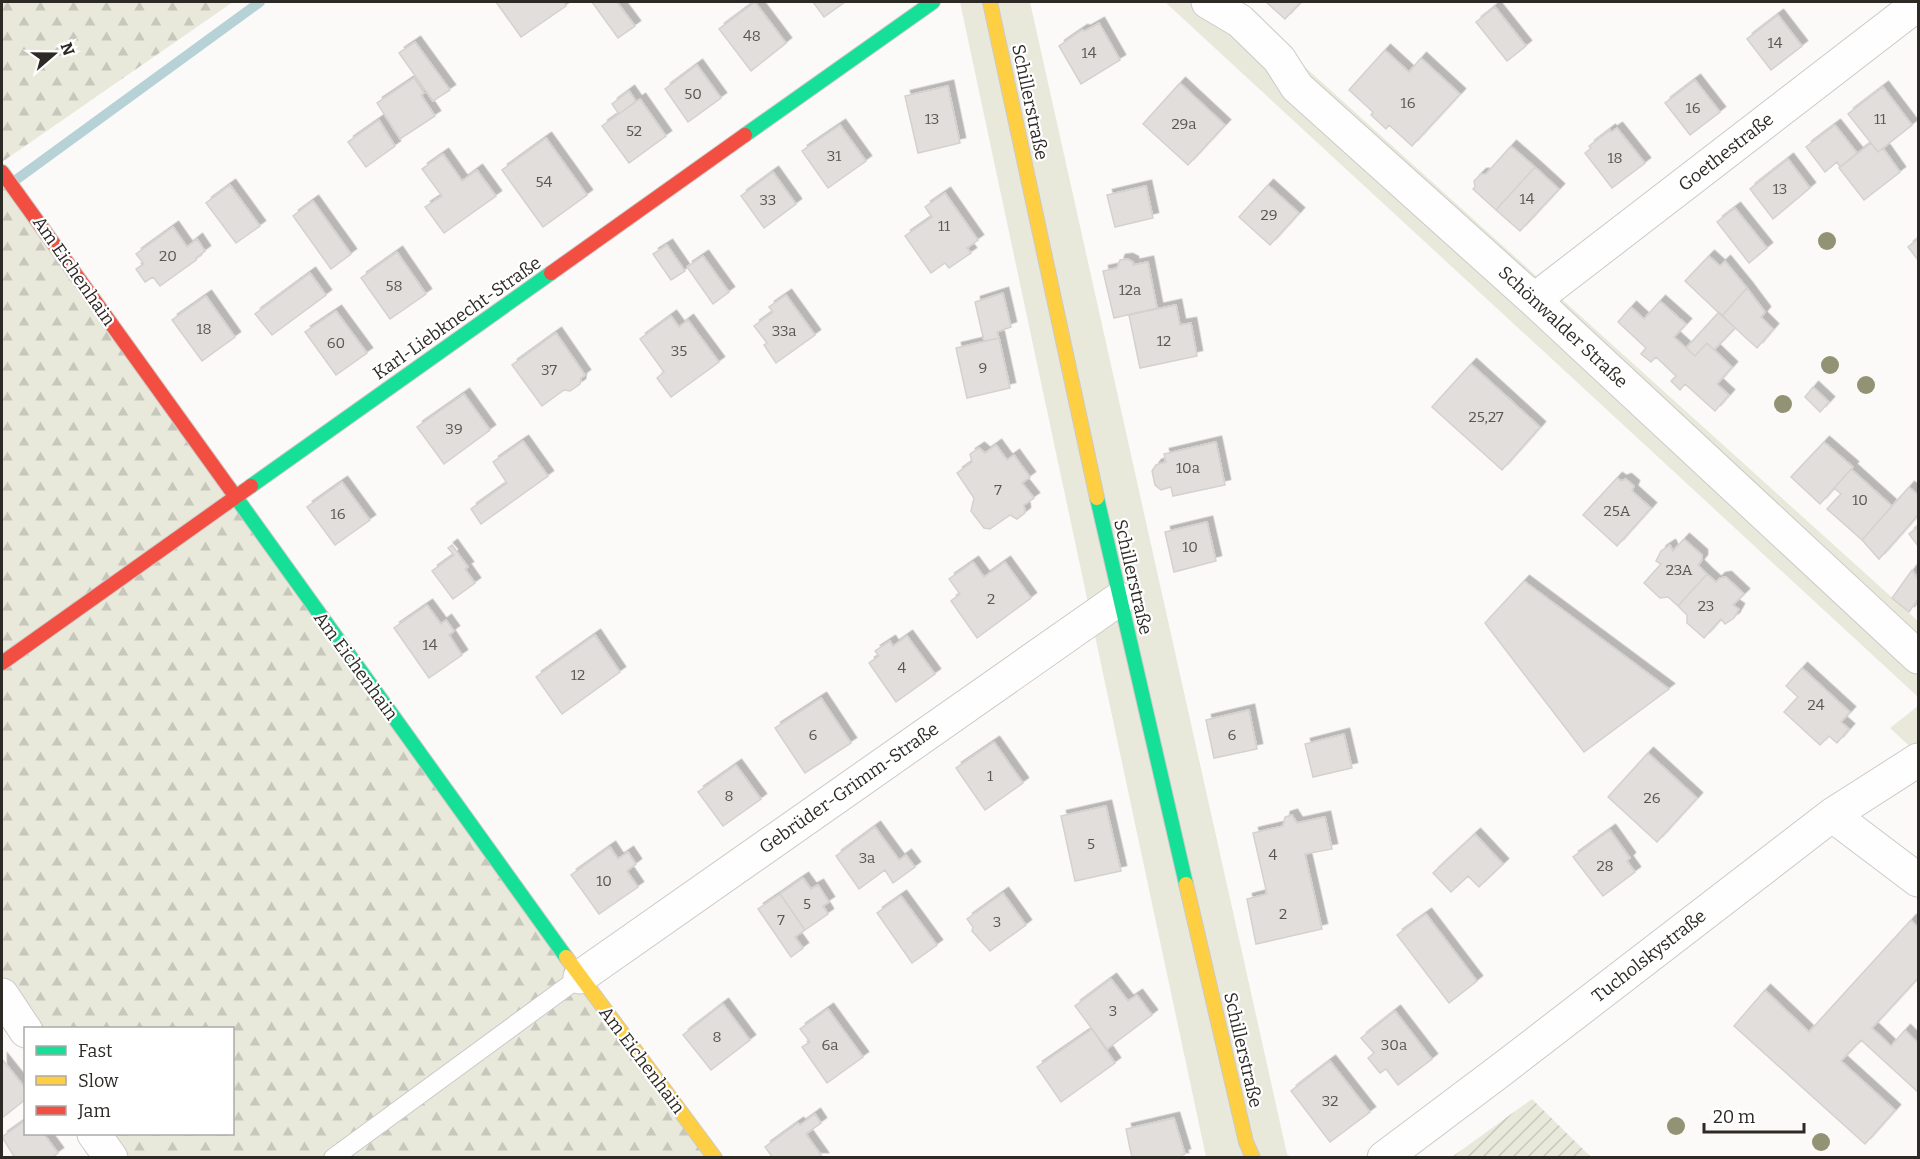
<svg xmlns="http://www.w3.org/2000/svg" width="1920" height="1159" viewBox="0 0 1920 1159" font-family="Bitter,serif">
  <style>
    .green { fill: #e8e9db }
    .forest { fill: url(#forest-firs) }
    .garden { fill: url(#garden-furrows) }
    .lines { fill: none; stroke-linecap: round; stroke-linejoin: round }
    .stream { stroke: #b7d2d6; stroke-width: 10 }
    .building { fill: #e2dedc; stroke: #d4d1ce; stroke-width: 1.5; filter: url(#shadow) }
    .lane-casing { stroke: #cccac7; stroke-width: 20 }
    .street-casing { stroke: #cccac7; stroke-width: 35 }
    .fast-casing { stroke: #cccac7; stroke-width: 16 }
    .slow-casing { stroke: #cccac7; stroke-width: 16 }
    .jam-casing { stroke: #cccac7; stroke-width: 16 }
    .lane { stroke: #fffefe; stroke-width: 18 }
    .street { stroke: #fffefe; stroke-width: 33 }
    .fast { stroke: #16e098; stroke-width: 14 }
    .slow { stroke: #ffcf43; stroke-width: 14 }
    .jam { stroke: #f24e42; stroke-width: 14 }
    .tree { fill: #919374 }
    .labels { text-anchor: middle; stroke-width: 4.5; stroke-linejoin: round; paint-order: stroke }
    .number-label { font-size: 15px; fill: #5a5653 }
    .street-label { font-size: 18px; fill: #2d2925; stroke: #fff }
  </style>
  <defs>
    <pattern id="forest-firs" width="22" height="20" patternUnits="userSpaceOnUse" patternTransform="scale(1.5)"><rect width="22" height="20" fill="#e8e9db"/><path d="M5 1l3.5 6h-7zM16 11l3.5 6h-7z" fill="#c7c8bc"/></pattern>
    <pattern id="garden-furrows" width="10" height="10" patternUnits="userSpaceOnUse" patternTransform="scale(1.5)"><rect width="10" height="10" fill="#e8e9db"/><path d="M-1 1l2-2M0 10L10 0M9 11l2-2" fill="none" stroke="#c7c8bc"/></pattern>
    <filter id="shadow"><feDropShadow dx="5.5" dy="-5.5" stdDeviation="0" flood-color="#0004"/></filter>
  </defs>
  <rect width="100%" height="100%" fill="#fcfaf8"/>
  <!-- green -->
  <path class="green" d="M960 2H1030L1287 1154 1291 1157H1206Z
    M1165 2H1233L1918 621V697Z
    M1918 706V754L1890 728Z"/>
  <!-- forest -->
  <path class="forest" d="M2 2H233L2 162Z
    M2 185 715 1157H124L107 1134H232V1028H34L2 982Z"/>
  <!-- garden -->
  <path class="garden" d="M1532 1099 1591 1157H1452Z"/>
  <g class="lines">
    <!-- stream -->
    <path class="stream" d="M13 182 260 2"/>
  </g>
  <!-- building -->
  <path class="building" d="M496 2H564L566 6 521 37Z
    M592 2H617L635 26 618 38Z
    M755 2 786 43 751 71 719 29Z
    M813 2H845L824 17Z
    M1266 2H1301L1285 19Z
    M1495 7 1526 46 1507 61 1476 22Z
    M1778 15 1802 46 1771 70 1747 39Z
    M1099 23 1120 60 1081 84 1059 46 1082 30 1085 31Z
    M415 42 450 90 433 101 399 53Z
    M1385 50 1409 72 1421 58 1460 94 1412 146 1389 125 1386 129 1371 115 1373 112 1349 90Z
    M697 65 721 98 688 122 665 89Z
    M414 78 424 93 421 95 435 116 400 139 377 103Z
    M1695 80 1720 112 1690 135 1665 103Z
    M1180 83 1225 125 1188 165 1143 124Z
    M948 86 960 143 918 153 905 96Z
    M1883 87 1912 125 1878 152 1848 114Z
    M629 91 636 101 619 114 612 104Z
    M640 99 666 136 629 163 602 126Z
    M379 120 395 146 366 167 348 142Z
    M840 125 866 161 828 188 802 151Z
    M1835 125 1857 153 1840 167 1837 162 1825 172 1806 147Z
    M1617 128 1645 163 1612 188 1585 153 1591 148 1589 146 1610 130 1611 132Z
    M546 138 587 195 543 227 502 170Z
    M1871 143 1878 152 1883 148 1900 172 1864 200 1839 168Z
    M1511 146 1535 167 1496 210 1473 189 1475 187 1474 181 1481 174H1486Z
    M443 154 462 181 477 170 496 196 444 233 425 207 442 196 422 169Z
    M1788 159 1810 188 1773 219 1750 189Z
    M1535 167 1559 189 1520 231 1496 210Z
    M773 172 796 204 764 228 741 196Z
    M230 185 260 226 236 243 206 203Z
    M1268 185 1299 213 1270 245 1239 217Z
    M1146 186 1153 218 1115 227 1107 195Z
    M945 193 978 240 967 248 971 253 949 268 945 263 931 273 905 236 932 217 925 207Z
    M313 201 351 254 331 269 293 216Z
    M1735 208 1767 248 1749 263 1717 222Z
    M173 227 187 247 197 239 205 251 196 258V260L160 286 153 277 145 282 136 269 144 264 136 254Z
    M1918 239V260L1908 247Z
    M667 245 685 271 671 280 653 254Z
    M397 252 426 294 390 319 361 278Z
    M703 256 729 292 713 304 687 267Z
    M1709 256 1720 266 1725 261 1747 288 1722 316 1685 281Z
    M1127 259 1133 262V265L1148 262 1157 308 1114 318 1103 271 1117 268 1120 260Z
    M310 273 326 295 272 335 255 314Z
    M1747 288 1765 312 1761 317 1773 329 1757 348 1722 316Z
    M1003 293 1011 327 997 332 999 338 984 341 975 302Z
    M786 295 815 335 776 363 764 345 767 343 754 326 773 312 769 307Z
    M206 296 235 337 202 361 172 320Z
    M1660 301 1686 324 1674 337 1695 356 1707 343 1732 367 1717 384 1729 395 1715 411 1685 384 1680 390 1671 381 1676 376 1656 357 1651 362 1641 354 1646 348 1618 322 1631 307 1644 319Z
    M1176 305 1180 325 1191 323 1197 356 1140 368 1129 315Z
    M336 311 367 353 336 375 305 332Z
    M1719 312 1735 328 1714 350 1707 343 1695 356 1686 348Z
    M671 316 679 327 688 320 719 362 671 397 657 378 664 372 640 339Z
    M556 333 585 375 581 378 580 384 570 391 564 390 542 406 512 365Z
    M999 338 1010 388 967 398 956 348Z
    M1471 364 1540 427 1502 470 1432 407Z
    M1813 387 1829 402 1820 412 1805 397Z
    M464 394 490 430 444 464 417 427Z
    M523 441 548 476 481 524 471 509 507 483 493 462Z
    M1216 442 1225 485 1173 496 1171 487 1161 490 1155 485 1152 471 1156 465 1166 462 1164 454Z
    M1824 442 1853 467 1820 504 1791 477Z
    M996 445 1007 460 1014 455 1030 477 1022 483 1034 498 1024 505 1025 513 1017 519 1010 515 990 529 984 528 971 511 974 498 957 473 972 462 970 454 979 448 985 453Z
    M1851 469 1892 506 1862 540 1827 509 1841 494 1834 488Z
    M1617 478 1621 481 1626 479 1634 486 1632 491 1651 508 1617 546 1583 515Z
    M342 482 370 520 335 545 307 507Z
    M1909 487 1918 495V515L1879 559 1862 540Z
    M1207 522 1216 561 1174 572 1165 532Z
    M1918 527V546L1909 534Z
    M1684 539 1702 555V560L1698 565 1707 574 1678 606 1668 597 1660 598 1644 583 1661 564 1656 561 1661 551 1670 545 1673 551Z
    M452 545 468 567 465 569 475 583 453 599 432 571 454 555 448 548Z
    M973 562 984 577 1005 562 1031 598 977 638 951 601 960 594 949 579Z
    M1912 570 1918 579V599L1909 612 1892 598Z
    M1707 574 1716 582 1720 578 1726 577 1744 594 1733 605 1739 609 1734 618 1725 624 1721 619 1704 638 1687 623V615L1678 606Z
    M1524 581 1669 689 1584 752 1485 623Z
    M427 605 441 624 446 620 454 631 449 635 462 655 429 678 394 628Z
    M595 635 620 672 562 714 536 677Z
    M907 636 935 674 896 702 869 663 879 656 875 651 890 641 893 646Z
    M1802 668 1850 712 1841 722 1849 729 1837 743 1829 736 1820 745 1784 712 1798 697 1786 686Z
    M821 698 851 743 805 773 775 728Z
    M1249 710 1257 749 1214 758 1206 720Z
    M1344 734 1352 768 1313 777 1305 744Z
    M994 742 1023 783 985 810 956 768Z
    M1648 753 1697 798 1657 842 1608 797Z
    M736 765 761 799 723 826 698 792Z
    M1106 806 1121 871 1075 881 1061 816Z
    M1292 815 1297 823 1325 817 1332 849 1305 854 1322 929 1256 944 1247 899 1267 894 1253 833 1283 826 1285 817Z
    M875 827 899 860 906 855 915 867 893 883 885 870 859 889 836 856Z
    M1610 830 1630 858 1627 861 1635 872 1603 896 1573 857Z
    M1475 834 1503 864 1479 887 1468 876 1451 892 1433 873Z
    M610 847 618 859 628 852 636 864 627 871 638 887 599 914 571 875Z
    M803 878 811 889 818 885 829 902 823 906 828 914 805 930 780 894Z
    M1003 893 1026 925 990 951 972 931 973 927 967 919Z
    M780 894 805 930 795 937 803 948 791 957 758 909Z
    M901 896 937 945 912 963 877 913Z
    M1426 914 1477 981 1449 1003 1397 935Z
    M1911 920 1918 927V978L1872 1028 1891 1046 1905 1030 1918 1043V1092L1861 1040 1841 1061 1895 1110 1865 1144 1734 1026 1765 990 1809 1032Z
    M1111 979 1128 1001 1137 995 1152 1015 1107 1049 1075 1006Z
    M723 1004 750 1040 711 1070 683 1035Z
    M828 1009 863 1057 827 1083 802 1047 810 1042 800 1029Z
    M1395 1011 1432 1059 1398 1085 1386 1069 1380 1073 1368 1058 1374 1053 1361 1038Z
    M1092 1029 1115 1063 1061 1102 1037 1067Z
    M2 1059 26 1089V1099L2 1118Z
    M1330 1061 1370 1112 1330 1142 1291 1091Z
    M815 1114 821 1123 806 1134 823 1158H773L765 1147 798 1123 800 1125Z
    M1174 1118 1185 1154 1182 1155 1183 1158H1132L1126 1129Z
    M26 1120V1134H44L58 1153 51 1158H15L2 1137Z"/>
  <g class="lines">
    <defs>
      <path id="lane" d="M333 1158 580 977"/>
      <path id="street" d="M1208 2 1240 21 1279 59 1297 87 1534 300 1918 657
        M1534 300 1918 4
        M1832 815 1918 880
        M580 977 1119 599
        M2 995 26 1031
        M94 1134 111 1158
        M1384 1158 1501 1070 1832 815 1918 760"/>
      <path id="fast" d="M745 135 933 2
        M251 486 551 273
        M230 489 566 957
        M1097 498 1186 884"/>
      <path id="slow" d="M990 2 1097 498
        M1186 884 1246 1142 1253 1158
        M566 957 715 1158"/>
      <path id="jam" d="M2 172 230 489
        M551 273 745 135
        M2 663 251 486"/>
    </defs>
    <!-- lane casing -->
    <use href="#lane" class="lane-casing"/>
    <!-- street casing -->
    <use href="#street" class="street-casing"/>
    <!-- fast casing -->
    <use href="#fast" class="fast-casing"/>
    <!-- slow casing -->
    <use href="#slow" class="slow-casing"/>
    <!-- jam casing -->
    <use href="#jam" class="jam-casing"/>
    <!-- lane -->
    <use href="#lane" class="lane"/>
    <!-- street -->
    <use href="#street" class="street"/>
    <!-- fast -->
    <use href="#fast" class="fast"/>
    <!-- slow -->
    <use href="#slow" class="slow"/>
    <!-- jam -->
    <use href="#jam" class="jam"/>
  </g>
  <!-- trees -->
  <g class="tree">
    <circle cx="1827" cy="241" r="9"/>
    <circle cx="1830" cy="365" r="9"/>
    <circle cx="1866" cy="385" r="9"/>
    <circle cx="1783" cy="404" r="9"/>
    <circle cx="1676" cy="1126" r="9"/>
    <circle cx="1821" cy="1142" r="9"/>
  </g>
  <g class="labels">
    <!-- number labels -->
    <g class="number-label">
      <text x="752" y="41">48</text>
      <text x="1775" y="48">14</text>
      <text x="1089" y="58">14</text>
      <text x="693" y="99">50</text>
      <text x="1408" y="108">16</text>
      <text x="1693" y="113">16</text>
      <text x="932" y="124">13</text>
      <text x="1880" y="124">11</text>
      <text x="1184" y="129">29a</text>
      <text x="634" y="136">52</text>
      <text x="834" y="161">31</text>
      <text x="1615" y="163">18</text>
      <text x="544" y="187">54</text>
      <text x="1780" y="194">13</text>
      <text x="1527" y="204">14</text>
      <text x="768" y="205">33</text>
      <text x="1269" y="220">29</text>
      <text x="944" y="231">11</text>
      <text x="168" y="261">20</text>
      <text x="394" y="291">58</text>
      <text x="1130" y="295">12a</text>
      <text x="204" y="334">18</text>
      <text x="784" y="336">33a</text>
      <text x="1164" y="346">12</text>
      <text x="336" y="348">60</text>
      <text x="679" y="356">35</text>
      <text x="983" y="373">9</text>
      <text x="549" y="375">37</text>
      <text x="1486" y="422">25,27</text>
      <text x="454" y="434">39</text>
      <text x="1188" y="473">10a</text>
      <text x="998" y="495">7</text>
      <text x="1860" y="505">10</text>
      <text x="1617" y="516">25A</text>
      <text x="338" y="519">16</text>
      <text x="1190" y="552">10</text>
      <text x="1679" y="575">23A</text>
      <text x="991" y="604">2</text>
      <text x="1706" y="611">23</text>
      <text x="430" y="650">14</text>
      <text x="902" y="673">4</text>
      <text x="578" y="680">12</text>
      <text x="1816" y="710">24</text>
      <text x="813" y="740">6</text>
      <text x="1232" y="740">6</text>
      <text x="990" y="781">1</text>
      <text x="729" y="801">8</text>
      <text x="1652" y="803">26</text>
      <text x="1091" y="849">5</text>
      <text x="1273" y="860">4</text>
      <text x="867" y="863">3a</text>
      <text x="1605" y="871">28</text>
      <text x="604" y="886">10</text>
      <text x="807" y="909">5</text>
      <text x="1283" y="919">2</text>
      <text x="781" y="925">7</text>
      <text x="997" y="927">3</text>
      <text x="1113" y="1016">3</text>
      <text x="717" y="1042">8</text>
      <text x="830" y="1050">6a</text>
      <text x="1394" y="1050">30a</text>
      <text x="1330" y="1106">32</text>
    </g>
    <!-- street labels -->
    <g class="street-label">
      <text transform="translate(1030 102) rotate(78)" y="6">Schillerstraße</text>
      <text transform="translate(1726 152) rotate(-38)" y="6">Goethestraße</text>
      <text transform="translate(74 271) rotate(55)" y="6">Am Eichenhain</text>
      <text transform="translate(457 318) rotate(-35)" y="6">Karl-Liebknecht-Straße</text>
      <text transform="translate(1563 327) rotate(43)" y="6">Schönwalder Straße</text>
      <text transform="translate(1133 577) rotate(77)" y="6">Schillerstraße</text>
      <text transform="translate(356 666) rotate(54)" y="6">Am Eichenhain</text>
      <text transform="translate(849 788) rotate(-35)" y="6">Gebrüder-Grimm-Straße</text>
      <text transform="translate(1649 956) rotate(-38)" y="6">Tucholskystraße</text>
      <text transform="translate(1243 1050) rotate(77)" y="6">Schillerstraße</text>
      <text transform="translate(642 1060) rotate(53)" y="6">Am Eichenhain</text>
    </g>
  </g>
  <!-- border -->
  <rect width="1920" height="1159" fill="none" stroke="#2d2925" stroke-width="6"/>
  <!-- legend -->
  <rect x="24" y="1027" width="210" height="108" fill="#ffffff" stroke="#aba9a8" stroke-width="1.5"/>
  <rect x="36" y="1046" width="30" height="9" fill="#16e098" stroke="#aba9a8" stroke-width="1.5"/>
  <text x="78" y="1057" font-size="18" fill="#2d2925">Fast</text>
  <rect x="36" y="1076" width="30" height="9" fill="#ffcf43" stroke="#aba9a8" stroke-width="1.5"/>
  <text x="78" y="1087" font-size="18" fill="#2d2925">Slow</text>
  <rect x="36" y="1106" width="30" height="9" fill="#f24e42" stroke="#aba9a8" stroke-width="1.5"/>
  <text x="78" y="1117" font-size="18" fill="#2d2925">Jam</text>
  <!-- north arrow -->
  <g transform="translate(54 54) rotate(70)" stroke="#ffffff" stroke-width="4.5" paint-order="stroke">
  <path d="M0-4.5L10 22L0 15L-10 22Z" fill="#2d2925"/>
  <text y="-9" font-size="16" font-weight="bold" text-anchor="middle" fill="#2d2925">N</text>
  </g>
  <!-- scale -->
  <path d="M1704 1123v9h100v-9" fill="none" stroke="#2d2925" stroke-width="3"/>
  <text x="1713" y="1123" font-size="18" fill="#2d2925" stroke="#ffffff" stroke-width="4.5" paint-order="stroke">20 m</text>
</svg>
